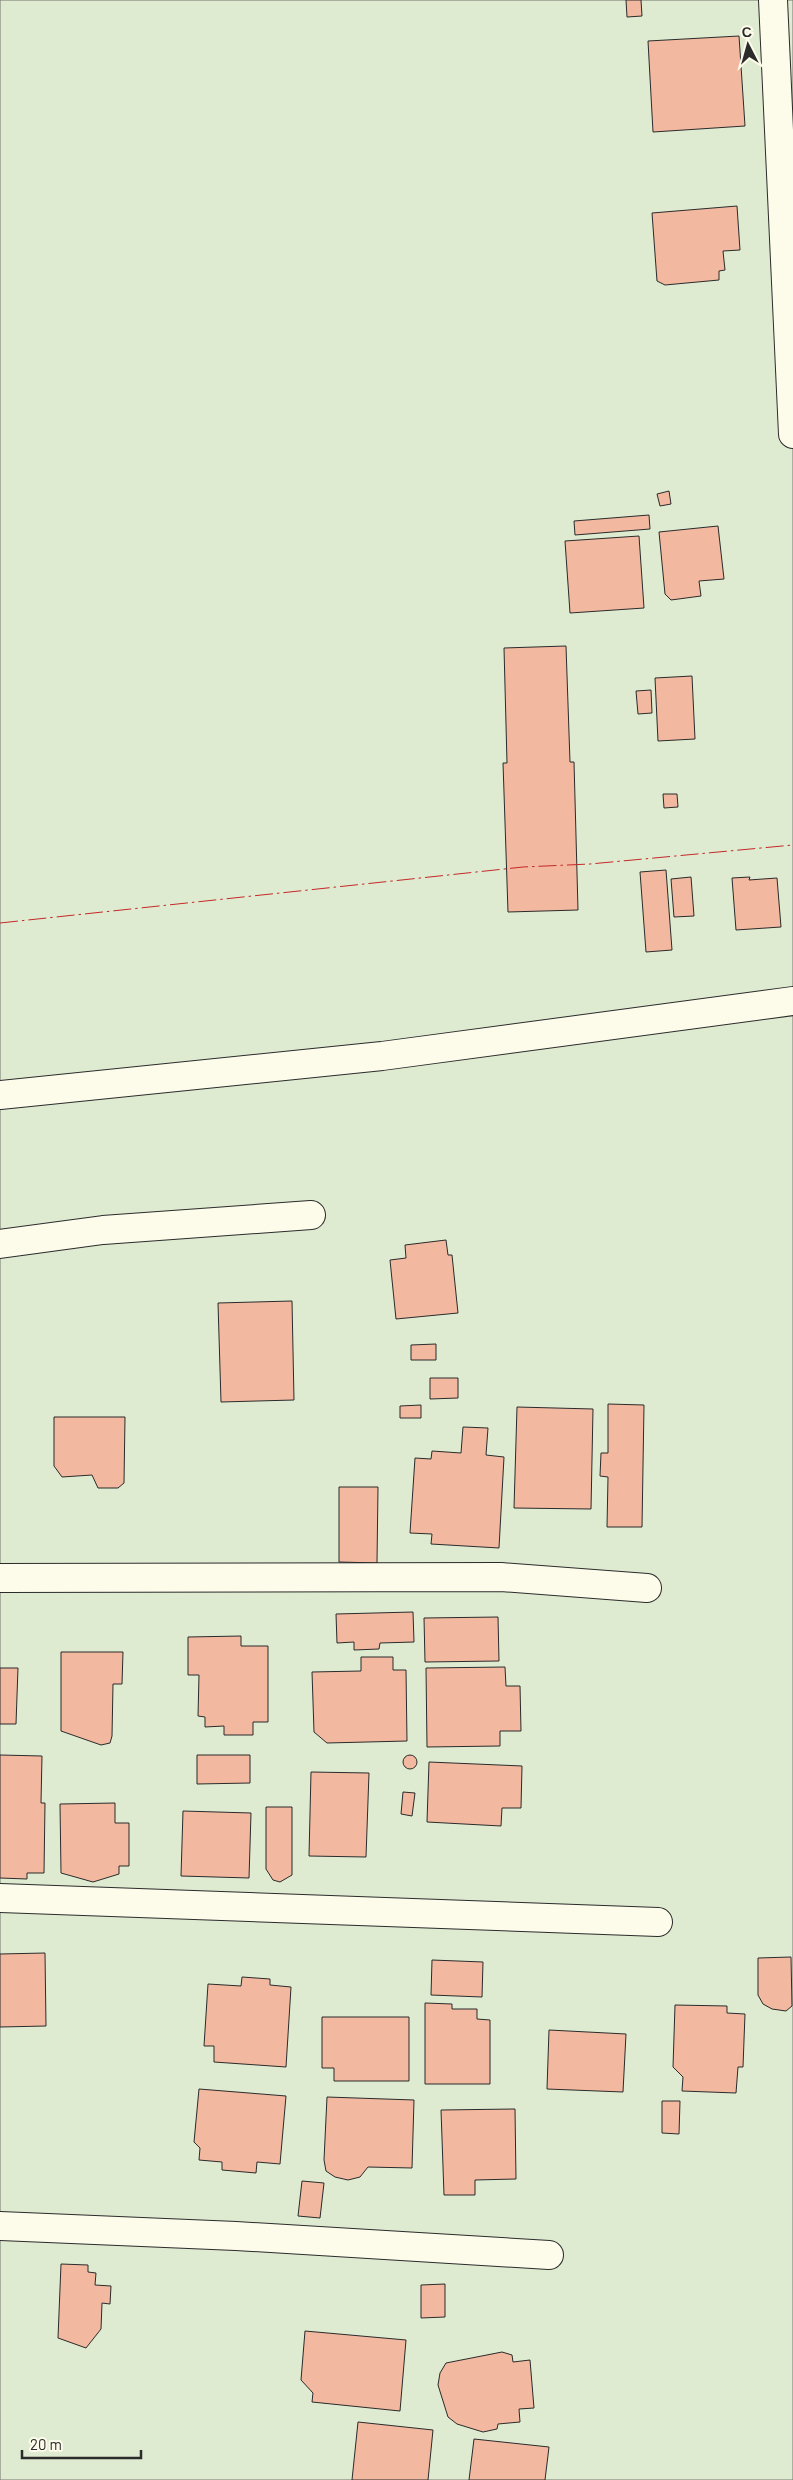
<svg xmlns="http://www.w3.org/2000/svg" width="793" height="2480" viewBox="0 0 793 2480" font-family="Barlow,sans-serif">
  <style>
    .green { fill: #deebd1; stroke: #74746e }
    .building { fill: #f2b8a0; stroke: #2b2b2b }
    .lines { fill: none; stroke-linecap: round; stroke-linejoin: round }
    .minor-casing { stroke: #2b2b2b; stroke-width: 30 }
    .minor { stroke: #fdfbea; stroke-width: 28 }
    .power { stroke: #c62828; stroke-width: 1; stroke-dasharray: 18 4 2.5 4; stroke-linecap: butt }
  </style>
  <rect width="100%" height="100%" fill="#fdfbea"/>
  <!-- green -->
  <path class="green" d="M0 0H793V2480H0Z"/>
  <!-- building -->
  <path class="building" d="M626 0H641L642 16 627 17Z
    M739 36 745 126 653 132 648 41Z
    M737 206 740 250 723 251 725 270 719 271V280L665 285 657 281 652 213Z
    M669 491 671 504 660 506 657 494Z
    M649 515 650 529 575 535 574 521Z
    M718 526 724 579 699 581 701 596 671 600 665 594 659 532Z
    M639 536 644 608 570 613 565 541Z
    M566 646 570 762H574L578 910 508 912 503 763H507L504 648Z
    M692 676 695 739 658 741 655 678Z
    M651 690 652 713 638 714 636 691Z
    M663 794H677L678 807 664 808Z
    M666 870 672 950 646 952 640 872Z
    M691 877 694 916 674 917 671 879Z
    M750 877 749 880 777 878 781 927 736 930 732 878Z
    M446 1240 448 1255H452L458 1313 396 1319 390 1260 406 1258 405 1245Z
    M292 1301 294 1400 221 1402 218 1303Z
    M436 1344V1360H411V1345Z
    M430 1378H458V1398L430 1399Z
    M608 1404 644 1405 642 1527H607L608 1477 600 1476 601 1453H608Z
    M421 1405V1418H400V1406Z
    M517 1407 593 1409 591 1509 514 1508Z
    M54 1417H125L124 1483 118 1488H98L92 1475 62 1477 54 1466Z
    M463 1427 488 1428 486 1455 504 1457 499 1548 431 1544 432 1534 410 1533 415 1458 431 1459 432 1451 461 1453Z
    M339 1487H378L377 1563 339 1562Z
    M413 1612 414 1642 380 1643 379 1649 354 1650V1642L337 1643 336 1614Z
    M498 1617 499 1661 425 1662 424 1618Z
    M241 1636V1646H268V1722H253V1735H224V1726L205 1727V1717L198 1716 199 1675H188V1637Z
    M61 1652H123L122 1684H113L112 1736 110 1743 101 1745 61 1731Z
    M361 1657H393V1670H406L407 1741 327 1743 314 1732 312 1672 361 1671Z
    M505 1667 506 1686H520L521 1731H500V1746L427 1747 426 1668Z
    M0 1668H18L16 1724H0Z
    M403 1762a7 7 0 1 1 14 0a7 7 0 1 1-14 0Z
    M0 1755 42 1756 41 1803H45L44 1873H27V1879L0 1878Z
    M197 1755H250V1783L197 1784Z
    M429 1762 522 1766 521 1808H502L501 1826 427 1822Z
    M311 1772 369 1773 366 1857 309 1856Z
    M403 1792 415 1793 412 1816 401 1814Z
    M115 1803V1823H129V1866H119V1874L93 1882 61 1873 60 1804Z
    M266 1807H292V1875L280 1882 273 1880 266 1869Z
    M183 1811 251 1813 249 1878 181 1876Z
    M45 1953 46 2026 0 2027V1954Z
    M791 1957 792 2006 786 2011 772 2009 763 2004 758 1995V1958Z
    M432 1960 483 1962 482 1997 431 1995Z
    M242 1977 270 1979V1985L291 1987 286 2067 214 2062V2046H204L208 1984 241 1986Z
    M425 2003 452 2004V2009H477V2019L490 2020V2084H425Z
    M675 2005 727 2006V2013L745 2014 743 2067H738L736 2093 682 2091 683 2077 673 2067Z
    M322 2017H409V2081H334V2068H322Z
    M549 2030 626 2034 623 2092 547 2089Z
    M199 2089 286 2096 280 2164 257 2162 256 2173 222 2170V2162L199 2160 200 2148 194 2142Z
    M327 2097 414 2100 412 2168 368 2167 360 2177 348 2180 335 2177 326 2171 324 2160Z
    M662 2101H680L679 2134 662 2133Z
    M515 2109 516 2179 475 2180V2195H444L441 2110Z
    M302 2181 324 2183 320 2218 298 2216Z
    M61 2264 88 2265V2272L96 2273 95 2285 111 2286 110 2304 102 2303 101 2329 86 2348 58 2338Z
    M445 2284V2317L421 2318V2285Z
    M305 2331 406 2340 400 2411 312 2402 313 2393 301 2380Z
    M502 2352 512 2355 513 2362 530 2360 534 2408 519 2409 520 2422 498 2424 497 2429 483 2432 457 2424 448 2417 438 2385 440 2373 446 2363Z
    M358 2422 433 2430 428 2480H352Z
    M474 2439 549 2447 545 2480H469Z"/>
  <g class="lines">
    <defs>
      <path id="minor" d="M773 0 793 434
        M0 1095 382 1056 793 1001
        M0 1244 103 1230 311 1215
        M0 1578 501 1577 647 1588
        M0 1898 658 1922
        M0 2226 236 2236 549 2255"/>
    </defs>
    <!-- minor casing -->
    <use href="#minor" class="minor-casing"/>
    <!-- minor -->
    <use href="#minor" class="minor"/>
    <!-- power -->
    <path class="power" d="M0 923 523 867 590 864 793 845"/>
  </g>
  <!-- north arrow -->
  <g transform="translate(748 45) rotate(354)" stroke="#fdfbea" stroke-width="4" paint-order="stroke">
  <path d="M0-4L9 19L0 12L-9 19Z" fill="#2b2b2b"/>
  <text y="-8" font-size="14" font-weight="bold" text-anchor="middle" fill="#2b2b2b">С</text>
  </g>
  <!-- scale -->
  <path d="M22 2450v8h119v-8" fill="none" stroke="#2b2b2b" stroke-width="2.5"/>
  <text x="30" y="2450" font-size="15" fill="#2b2b2b" stroke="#fdfbea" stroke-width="4" paint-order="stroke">20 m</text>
</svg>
